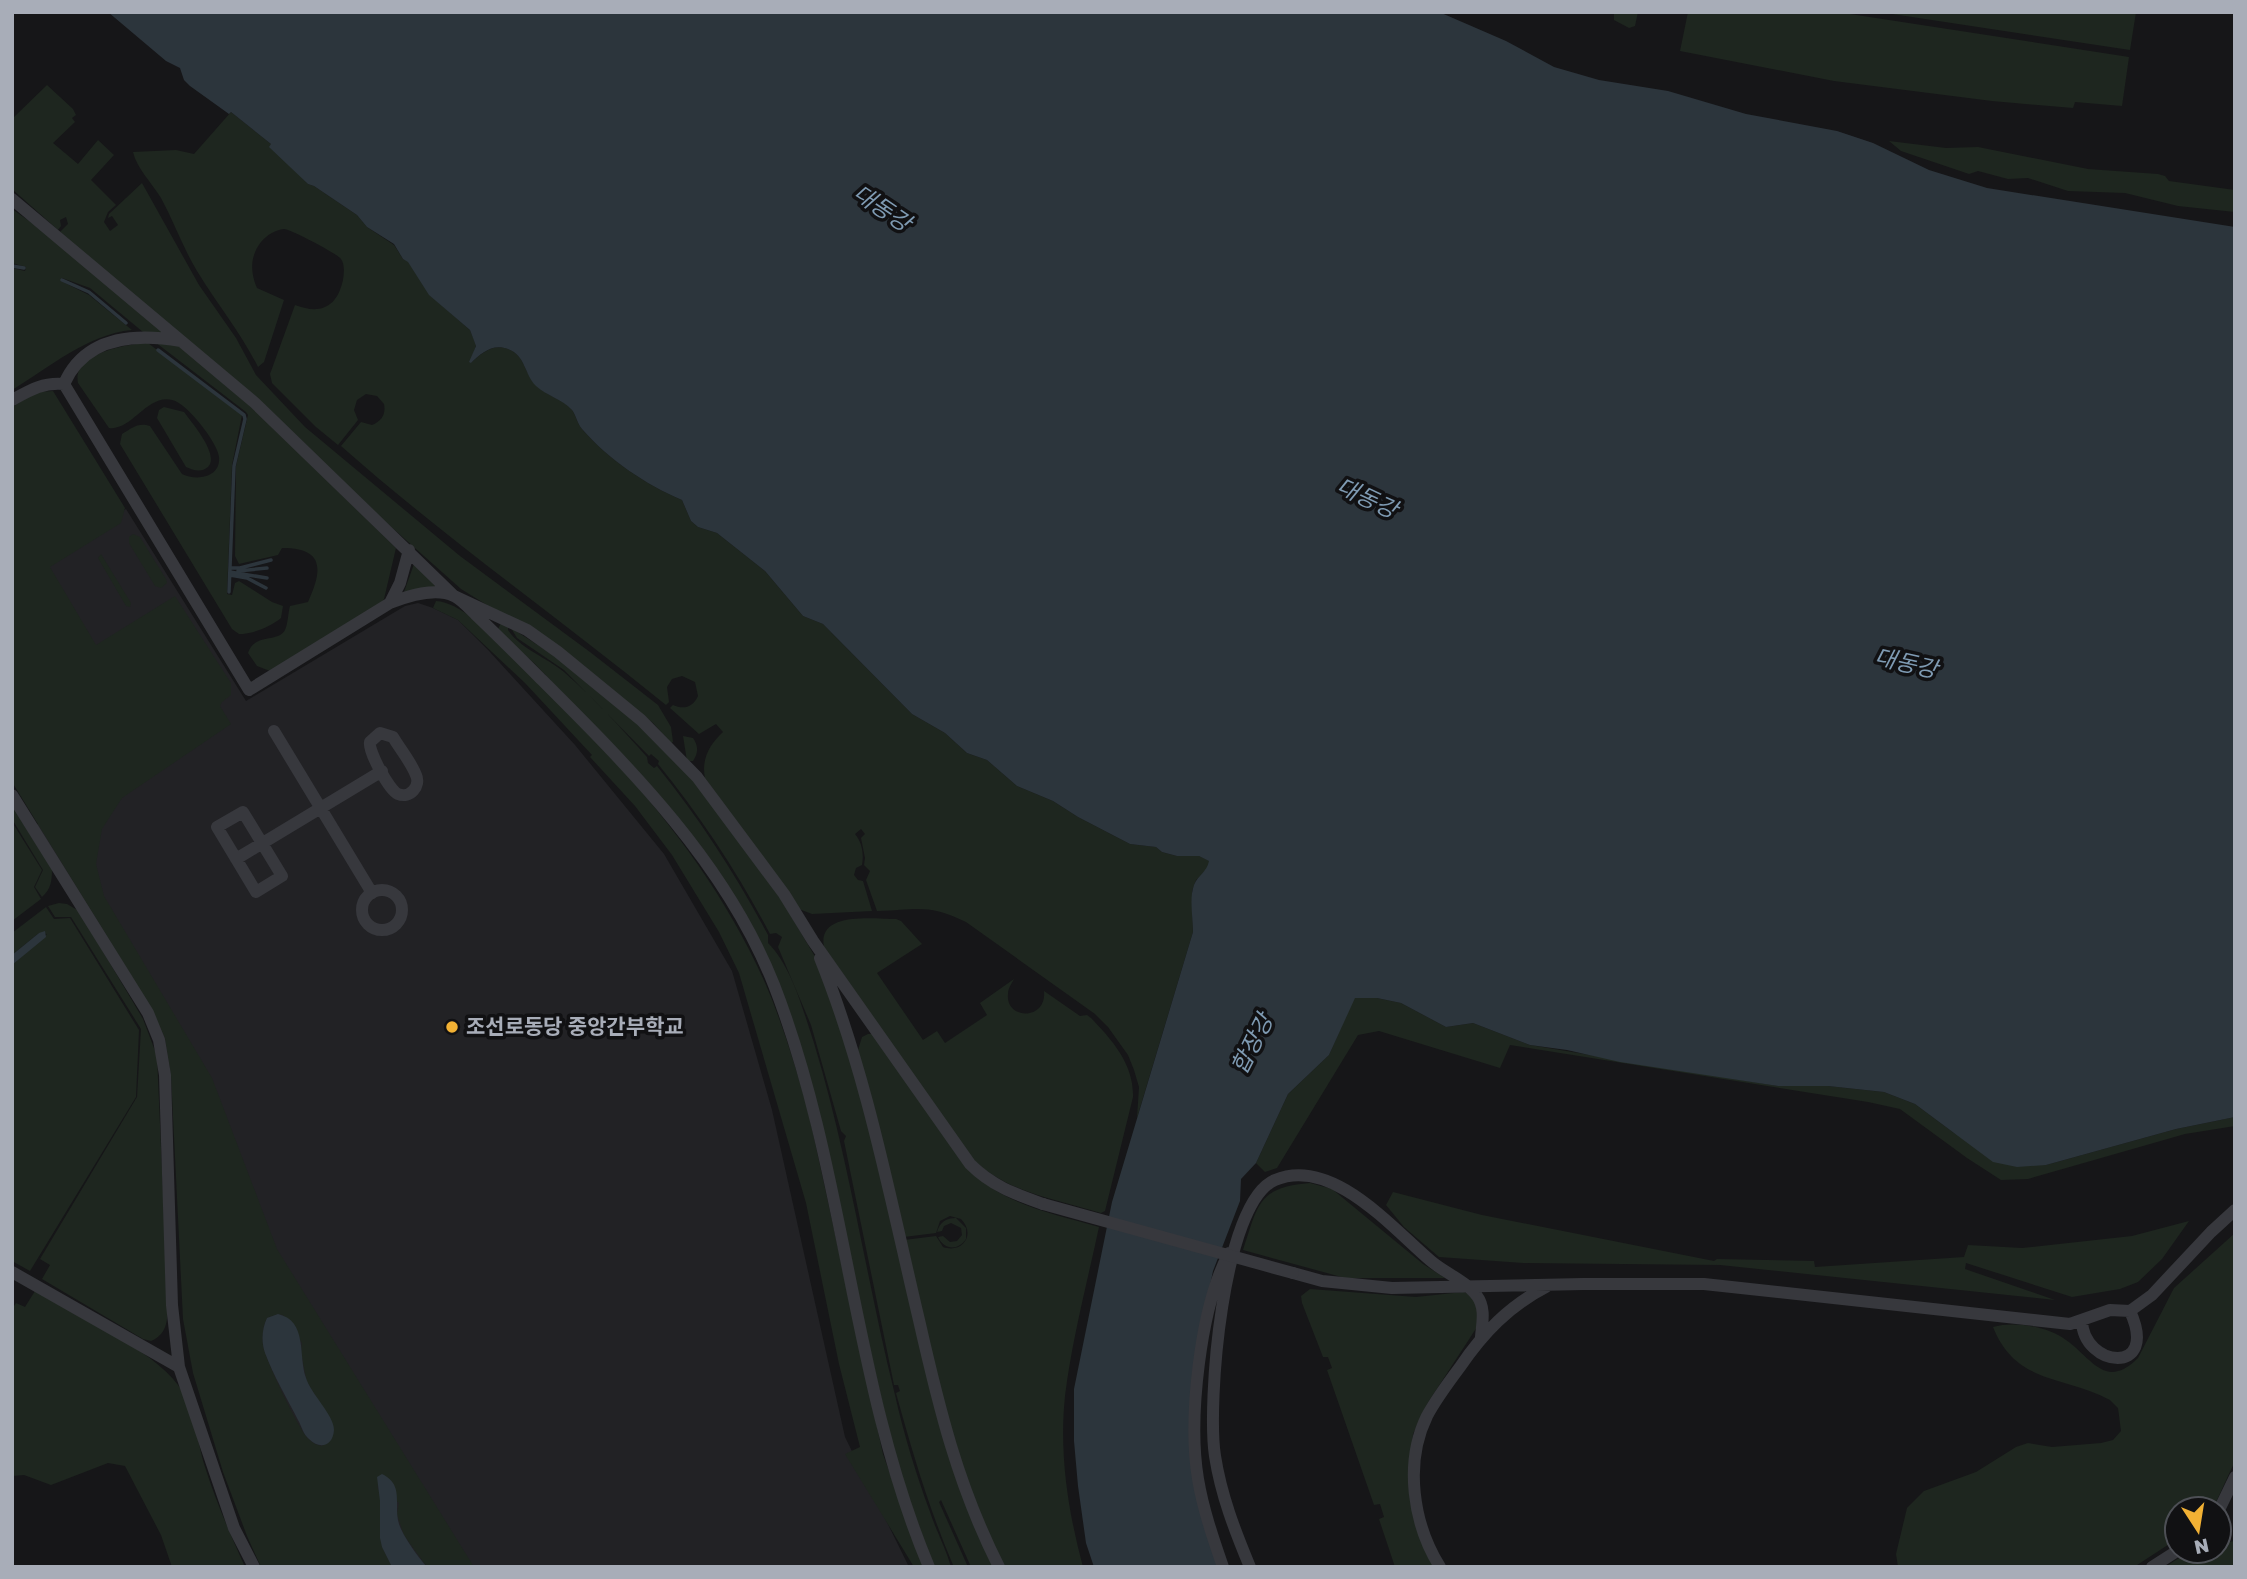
<svg xmlns="http://www.w3.org/2000/svg" width="2247" height="1579" viewBox="0 0 2247 1579" font-family="'Golos Text','Noto Sans KR',sans-serif">
  <style>
    .built { fill: #222225 }
    .green { fill: #1e261f; fill-rule: evenodd }
    .water { fill: #2c353c }
    .lines { fill: none; stroke-linecap: round; stroke-linejoin: round }
    .stream { stroke: #2c353c; stroke-width: 3.5 }
    .minor { stroke: #37383d; stroke-width: 12 }
    .minor-bridge { stroke: #37383d; stroke-width: 12 }
    .poi-dot { fill: #f2b134; stroke: #111113; stroke-width: 2.5 }
    .labels { text-anchor: middle; stroke-width: 7; stroke-linejoin: round; paint-order: stroke }
    .poi-label { font-size: 21px; font-weight: bold; fill: #a8adb8; stroke: #111113; text-anchor: start }
    .water-label { font-size: 23px; font-style: italic; fill: #7f9bb3; stroke: #111113 }
  </style>
  <rect width="100%" height="100%" fill="#161618"/>
  <!-- built -->
  <path class="built" d="M126 509 246 701 405 606 418 603 433 608 458 620 489 651 575 745 664 854 732 971 772 1110 845 1437 909 1567H334L162 1042 36 825 153 753 38 563Z"/>
  <!-- green -->
  <path class="green" d="M1614 12H1638L1635 26 1629 28 1614 20Z
    M1688 12H1837L2129 57 2122 106 2075 102 2073 108 1992 101 1834 81 1680 51Z
    M1879 12H2136L2130 50Z
    M47 85 73 109 76 115 72 118 75 122 53 143 78 164 98 140 114 155 91 180 116 205 108 212 104 222 110 231 118 225 112 216 108 218 109 214 142 183 199 285 236 338 256 375 305 427 460 556 590 652 658 705 671 727 673 742 671 743 653 723 568 655 461 589 60 232 68 224 66 217 60 220 61 226 58 230 12 189V119Z
    M231 112 271 144 308 184 314 186 357 215 367 227 394 245 403 259 408 261 430 295 470 330 476 345 471 363C481 353 494 343 508 349 526 356 524 374 537 386 547 396 563 399 572 410 576 415 577 423 582 429 608 459 646 485 682 500L691 521 698 527 717 533 765 571 803 616 823 624 912 714 945 733 967 753 987 760 1017 786 1053 801 1078 817 1130 844 1156 847 1162 852 1177 856H1199L1210 861 1207 870 1196 880 1192 891 1193 932 1137 1118 1139 1087 1134 1070 1128 1055 1108 1027 1095 1014 966 922C927 903 917 910 877 911L866 880 870 871 864 865 865 858 861 838 865 834 861 829 855 834C862 842 864 854 862 865L856 868 854 875 858 880 863 881 872 911 812 914 799 909 705 778C701 759 710 744 723 732L716 724 699 734 670 708 673 705C684 710 693 707 698 696L695 682 682 676 672 679 667 687 669 702 666 705C559 618 445 538 341 446L361 422 372 425C382 421 386 414 384 404L377 396 366 394 357 400 354 410 358 420 338 445 316 427 272 383 270 374 295 305C321 315 337 307 343 280 344 273 345 265 341 259 338 254 290 229 284 229 275 230 267 235 261 242 250 256 250 272 257 288L284 300 264 362 258 367C241 333 217 304 197 271 183 248 174 222 161 198 152 183 137 169 133 152L176 150 194 154Z
    M1889 141 1946 148 1978 147 2088 169 2158 174 2165 176 2169 181 2235 190V212L2178 206 2125 193 2068 191 2028 178 2008 179 1978 171 1969 174 1901 151Z
    M12 209 39 228 254 409 396 548 384 599 380 605 270 671 257 666 248 653C254 633 278 643 285 630 288 624 288 613 290 606L308 602C323 569 324 548 282 548L278 555 239 564 235 556 236 466 248 415 246 412 155 342 90 288 62 278 61 281 89 295 132 330C88 334 48 368 12 390V268L25 271 26 267 12 263Z
    M148 343 242 415 232 465 227 594 232 595 235 583 239 581 272 602 283 606 281 618C270 627 253 634 239 634L232 629 120 444 122 434C132 428 138 422 150 426L182 474C196 481 221 478 219 457 218 443 186 402 172 400 147 394 132 431 109 428L78 383C72 353 127 344 148 343Z
    M53 391 125 508 121 523 50 567 96 645 175 596 231 683V695L222 702 220 706 231 724 122 798 102 829 96 864 104 896 212 1078 277 1249 474 1567H427L404 1535 397 1514 399 1503 377 1486C384 1503 378 1522 381 1539 382 1549 388 1558 392 1567H261L247 1536 223 1472 193 1373 183 1319 171 1076 165 1038 151 1008 12 782V407L37 392ZM278 1314 283 1315 302 1343 301 1353 307 1382 326 1413 322 1446C316 1445 312 1443 308 1438 299 1430 264 1357 263 1345 262 1336 263 1326 267 1318Z
    M164 407 184 412C192 423 220 455 208 467 201 473 193 470 186 467L157 418 159 410Z
    M133 534 140 537 166 579 167 583 161 588 155 586 129 543V537Z
    M101 554 131 603 130 607 126 606 98 558Z
    M414 564 439 587 404 592Z
    M436 601C467 603 505 649 527 670 622 763 712 862 766 985 783 1025 796 1068 808 1110L883 1454 923 1567H914L845 1454 860 1447 839 1364 806 1203 739 973 719 932 672 855 635 806 590 757 592 755 525 683 458 620 433 608Z
    M501 623 508 626V630C521 649 546 657 564 672 594 698 621 728 647 757L648 763 654 768 657 766C700 819 736 875 768 935V943C792 967 803 1010 814 1043 849 1158 866 1278 895 1395 904 1435 916 1474 930 1512 936 1530 946 1549 951 1567H934L897 1466 803 1058 722 886 580 711 534 663 500 634 498 629Z
    M511 628 552 654 638 723 694 779 781 899 817 960 859 1077 931 1386 995 1567H971L941 1500 939 1502 968 1567 953 1565C929 1509 912 1451 896 1393L900 1391 898 1385H894L844 1141 846 1136 841 1131 811 1025 778 947 782 937 776 933 770 934C738 873 701 817 658 764L659 761 651 754 649 756 564 670 517 638Z
    M683 736 693 738C699 747 698 753 693 761H687Z
    M12 803 52 869C52 881 51 889 42 897L35 887 43 870 12 819Z
    M12 822 42 870 34 887 41 899 12 921Z
    M59 903 67 904 79 911 143 1019 157 1056 168 1307C167 1322 167 1334 151 1341L143 1339 42 1279 50 1265 40 1259 137 1097 141 1029 71 917H55L48 906Z
    M46 907 54 919 70 918 139 1030 136 1097 30 1271 12 1261V965L47 934 39 933 12 955V933Z
    M896 919 901 921 922 944 877 973 923 1040 937 1031 945 1043 987 1015 980 1003 1014 979C1012 983 1008 988 1008 994 1005 1020 1047 1021 1044 991L1080 1016 1087 1015 1091 1018C1112 1040 1134 1064 1133 1097L1105 1211 1101 1213C1056 1199 1003 1192 970 1156L824 947C817 911 873 919 896 919Z
    M1354 998H1377L1401 1003 1446 1027 1473 1023 1530 1045 1778 1086H1828L1884 1092 1915 1104 1954 1133 2046 1165 2176 1129 2235 1117V1126L2185 1134 2028 1179 2001 1180 1967 1158 1900 1109 1868 1102 1510 1045 1500 1068 1379 1031 1358 1035 1277 1168 1265 1172 1256 1163 1288 1094 1329 1055Z
    M868 1034H872L968 1169C1004 1205 1052 1213 1099 1227 1087 1283 1072 1340 1065 1396 1059 1454 1068 1511 1083 1567H1004L977 1510 953 1441 904 1240 936 1236 943 1247C963 1254 976 1234 961 1219L950 1216 940 1221 936 1233 904 1237 858 1050 862 1037Z
    M1310 1183 1332 1189 1423 1264 1445 1278H1345L1243 1250C1258 1206 1257 1187 1310 1183Z
    M1393 1192 1482 1215 1714 1261 1717 1259 1814 1261 1815 1267 1964 1257 1968 1245 2022 1248 2132 1236 2189 1221 2162 1259 2138 1282 2120 1289 2072 1297 1966 1263 1965 1269 2055 1300 1720 1265 1523 1263 1439 1257 1404 1227 1386 1205Z
    M956 1218 966 1228V1239C958 1251 944 1250 938 1237L943 1236 950 1242 957 1241 962 1235 961 1228 951 1223 944 1226 942 1231 937 1232C940 1222 946 1218 956 1218Z
    M2235 1233V1461L2216 1502 2209 1509H2177V1539L2134 1567H1898L1896 1554 1907 1508 1924 1491 1976 1472 2016 1447 2028 1443 2052 1447 2101 1443 2113 1440 2121 1431 2118 1408 2110 1400C2064 1375 2016 1385 1993 1327 2014 1321 2047 1326 2066 1340 2091 1357 2105 1391 2138 1358L2174 1288Z
    M1310 1289 1416 1297 1463 1292 1469 1294 1477 1304V1327L1427 1404 1413 1434 1411 1465 1437 1567H1395L1379 1519 1384 1517 1380 1504 1374 1505 1327 1370 1332 1368 1328 1357H1323L1302 1303 1301 1296Z
    M35 1291C74 1314 152 1349 178 1385 194 1407 197 1441 205 1467 216 1501 230 1534 245 1567H172L161 1535 125 1466 108 1463 51 1485 24 1475 12 1476V1309L16 1303 25 1307Z
    M2235 1541V1567H2165L2190 1551H2219V1543Z"/>
  <!-- water -->
  <path class="water" d="M108 12H1439L1506 41 1554 67 1599 80 1668 91 1746 114 1837 131 1873 143 1929 170 1987 188 2235 227V1117L2176 1129 2046 1165 2017 1167 1993 1162 1915 1104 1884 1092 1828 1086H1778L1620 1062 1567 1050 1530 1045 1473 1023 1446 1027 1401 1003 1377 998H1355L1329 1055 1288 1094 1256 1163 1241 1179 1240 1201 1213 1271 1201 1329 1193 1429 1221 1567H1094L1086 1543 1078 1486 1074 1441V1389L1112 1202 1193 932C1193 918 1189 898 1194 885 1198 875 1207 872 1209 861L1199 856H1177L1162 852 1156 847 1130 844 1078 817 1053 801 1017 786 987 760 967 753 945 733 912 714 823 624 803 616 765 571 717 533 698 527 691 521 682 500C646 485 608 459 582 429 577 423 576 415 572 410 562 399 547 396 536 386 524 374 526 356 508 349 493 343 481 353 471 363L469 362 476 346 470 330 429 295 408 262 403 259 394 244 367 227 357 215 314 186 308 184 269 147 271 144 231 112 229 114 190 86 184 80 180 68 166 61Z
    M45 931 46 937 12 965V955L39 933Z
    M278 1314C308 1321 298 1356 306 1378 311 1394 334 1415 334 1430 333 1446 320 1450 309 1439 303 1434 302 1427 298 1420 287 1398 274 1377 265 1353 261 1341 262 1329 267 1318Z
    M382 1474C405 1485 393 1505 399 1524 403 1536 418 1557 427 1567H392L382 1547 380 1538V1501L377 1477Z"/>
  <g class="lines">
    <!-- stream -->
    <path class="stream" d="M12 266 24 268
      M62 280 89 292 126 323
      M158 350 244 415 245 419 234 466 229 592
      M230 568H240L271 560
      M238 571 267 568
      M230 572 267 578
      M230 575 247 578 266 588"/>
    <!-- minor -->
    <path class="minor" d="M12 199 255 403 454 596 527 630 558 652 641 720 697 777 784 894 813 941 970 1164C992 1186 1015 1194 1043 1204
      M64 384C85 336 135 333 181 341
      M12 400C30 390 43 382 64 384L249 690 390 603C408 596 435 587 454 596 461 599 470 609 476 615 497 635 518 656 539 677 630 768 726 863 774 985 847 1173 851 1382 929 1567
      M390 603 400 583 409 550
      M274 731 372 893
      M380 733 393 737C400 749 411 762 416 775 421 786 410 799 398 794 389 790 368 751 370 742Z
      M12 795 148 1013 159 1040 165 1075 172 1305 179 1367 234 1528 254 1567
      M243 812 282 876 256 892 217 827Z
      M236 859 382 771
      M362 910a20 20 0 1 1 40 0a20 20 0 1 1-40 0Z
      M820 958C867 1075 890 1198 919 1320 939 1408 958 1486 999 1567
      M12 1272 179 1367
      M1293 1273 1322 1281 1392 1288 1583 1284H1704L2070 1324 2110 1310 2130 1311 2152 1295 2211 1232 2235 1210
      M2082 1321C2083 1367 2160 1377 2130 1311
      M2219 1510 2235 1477
      M1223 1567C1213 1538 1203 1509 1198 1479 1188 1419 1200 1307 1229 1253
      M1250 1567C1235 1531 1221 1495 1215 1456 1207 1405 1222 1202 1275 1180 1332 1156 1392 1228 1431 1261 1445 1273 1466 1281 1477 1296 1486 1308 1482 1324 1481 1337
      M1440 1567C1413 1524 1404 1463 1427 1416 1436 1399 1448 1383 1460 1367 1483 1333 1509 1306 1546 1287
      M2152 1567 2177 1551"/>
    <!-- minor-bridge -->
    <path class="minor-bridge" d="M1043 1204 1293 1273"/>
  </g>
  <!-- markers -->
  <circle class="poi-dot" cx="452" cy="1027" r="7"/>
  <g class="labels">
    <!-- poi labels -->
    <g class="poi-label">
      <text x="466" y="1034">조선로동당 중앙간부학교</text>
    </g>
    <!-- water labels -->
    <g class="water-label">
      <text transform="translate(882 208) rotate(34)" y="8">대동강</text>
      <text transform="translate(1367 498) rotate(25)" y="8">대동강</text>
      <text transform="translate(1906 663) rotate(13)" y="8">대동강</text>
      <text transform="translate(1252 1044) rotate(-63)" y="8">합장강</text>
    </g>
  </g>
  <!-- border -->
  <rect width="2247" height="1579" fill="none" stroke="#a8adb8" stroke-width="28"/>
  <!-- north arrow -->
  <g transform="translate(2198 1530) rotate(168)"><circle r="33" fill="#111113" stroke="#4d4f55" stroke-width="2"/>
  <path d="M0-5L12 26L0 18L-12 26Z" fill="#f2b134"/>
  <text y="-10" font-size="19" font-weight="bold" text-anchor="middle" fill="#a8adb8">N</text>
  </g>
</svg>
